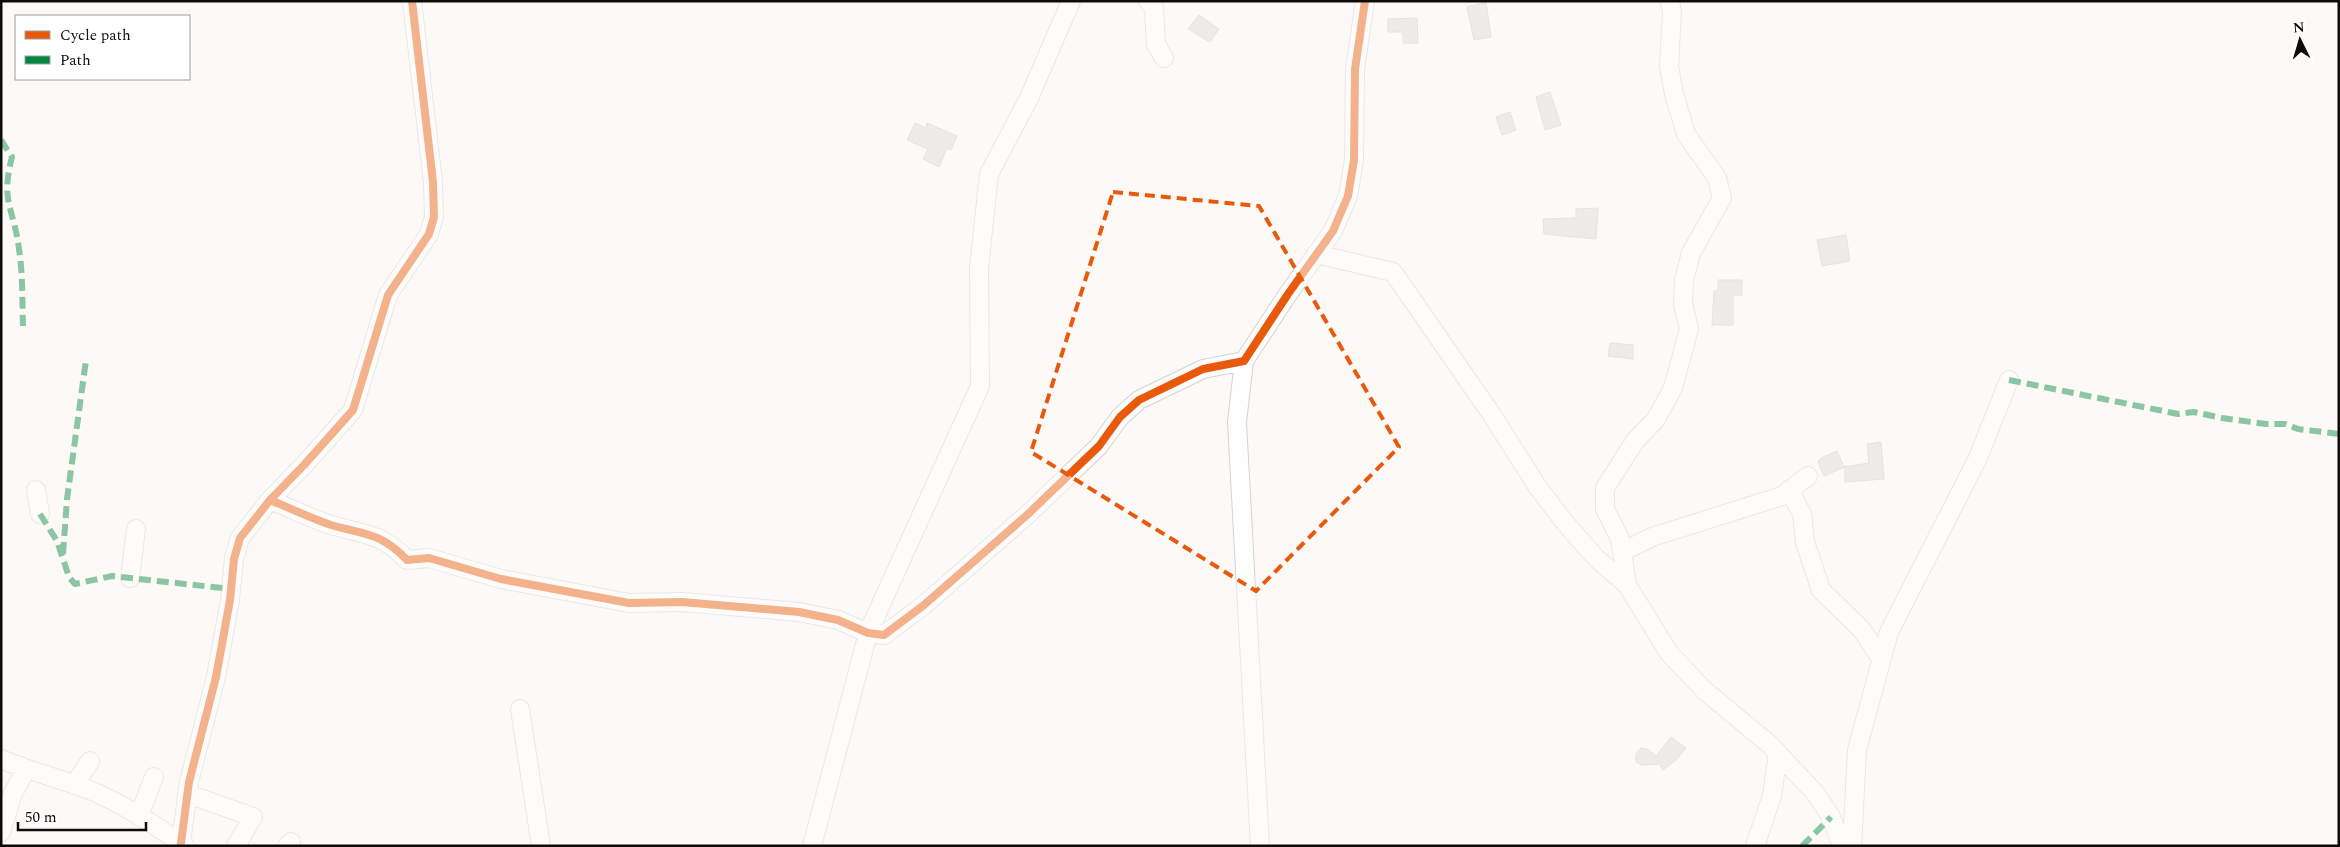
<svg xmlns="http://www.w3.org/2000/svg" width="2340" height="847" viewBox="0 0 2340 847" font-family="Spectral,serif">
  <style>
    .building { fill: #dddbdc; stroke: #cac9c9 }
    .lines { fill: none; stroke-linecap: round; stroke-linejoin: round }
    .street-casing { stroke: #d6d3d0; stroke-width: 20 }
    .street { stroke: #fffefe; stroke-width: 18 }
    .quiet { stroke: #00873e; stroke-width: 6; stroke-dasharray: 12 6; stroke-linecap: butt }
    .cycleway-casing { stroke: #fff; stroke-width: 11 }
    .cycleway { stroke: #e8590c; stroke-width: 8 }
    .marked { fill: none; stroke: #e8590c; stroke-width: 4; stroke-dasharray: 10 6; stroke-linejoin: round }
  </style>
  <rect width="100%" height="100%" fill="#fcf9f6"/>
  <!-- building -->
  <path class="building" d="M1486 2 1491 37 1474 40 1467 7Z
    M1199 15 1219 29 1210 42 1188 29Z
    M1417 18 1418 43H1403V32H1388V19Z
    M1550 92 1561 125 1545 130 1536 97Z
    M1510 112 1516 130 1502 135 1496 117Z
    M915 123 926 128 927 123 957 136 951 150 947 148 939 167 923 159 928 149 907 140Z
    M1598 208 1596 239 1544 234 1543 219 1576 218V209Z
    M1846 235 1850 261 1822 266 1817 240Z
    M1718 280H1742V295H1733V325H1712L1714 291H1718Z
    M1610 343 1633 345V359L1608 356Z
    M1881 442 1884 479 1845 482V467L1824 476 1818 462 1821 458 1837 451 1844 467 1869 463 1867 444Z
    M1671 737 1686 748 1676 760 1663 770 1659 764 1642 765 1636 762V754L1641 748 1647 749 1656 756Z"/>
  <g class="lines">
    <defs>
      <path id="street" d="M1148 1 1154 8 1156 44 1164 58
        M1316 254 1393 272 1492 415 1537 486 1566 524 1596 558 1627 585 1669 653 1704 690 1769 744 1816 794 1831 817 1842 846
        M1244 361 1237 422 1260 846
        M36 490 40 514
        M1789 490 1802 514 1805 542 1821 590 1862 630 1881 659
        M270 500C290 508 310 518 331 525 365 535 380 532 407 560L429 558 501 579 629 603 682 602 799 612 838 620 868 633 884 635 924 605 1027 515 1099 446 1120 417 1139 400 1203 369 1244 361 1288 294 1333 231 1348 196 1354 160 1355 69 1365 1
        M1622 552 1652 537 1782 496 1808 476
        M130 578 136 529
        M1627 585 1620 539 1605 509V488L1635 441 1656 419 1673 388 1689 329 1683 304 1684 280 1691 253 1722 198 1717 178 1686 134 1674 94 1669 66 1672 13 1670 1
        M520 709 541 846
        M1 759C31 772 62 779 92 791 125 805 156 826 185 846
        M74 785 90 761
        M188 794 253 817 236 846
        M139 816 154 777
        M1 832 13 793 26 770
        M181 843 189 782 216 677 230 600 234 559 240 538 270 500 304 465 353 410 388 295 429 234 434 217 433 182 412 1
        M287 846 291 842
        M812 846 868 633 980 386 979 268 989 174 1029 98 1071 1
        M1755 846 1772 796 1778 753
        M1852 846 1857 750 1889 632 1977 460 2009 380"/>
    </defs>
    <!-- street casing -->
    <use href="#street" class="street-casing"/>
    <!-- street -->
    <use href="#street" class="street"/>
    <!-- quiet -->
    <path class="quiet" d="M1 140 12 157C0 202 14 208 19 249 23 275 22 300 23 326
      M2009 380 2178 414 2194 412 2222 418 2266 424H2285L2298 429 2339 434
      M40 514 57 541 69 577 75 584 112 576 231 589
      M63 554 67 499 86 360
      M1802 846 1831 817"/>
    <defs>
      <path id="cycleway" d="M270 500C290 508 310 518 331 525 365 535 380 532 407 560L429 558 501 579 629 603 682 602 799 612 838 620 868 633 884 635 924 605 1027 515 1099 446 1120 417 1139 400 1203 369 1244 361 1288 294 1333 231 1348 196 1354 160 1355 69 1365 1
        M181 843 189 782 216 677 230 600 234 559 240 538 270 500 304 465 353 410 388 295 429 234 434 217 433 182 412 1"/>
    </defs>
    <!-- cycleway casing -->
    <use href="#cycleway" class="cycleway-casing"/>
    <!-- cycleway -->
    <use href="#cycleway" class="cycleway"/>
  </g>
  <!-- marked area -->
  <path d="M0 0H2340V847H0ZM1113 192 1259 206 1399 447 1256 591 1031 452Z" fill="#fcf9f6" fill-opacity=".55" fill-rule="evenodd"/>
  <path class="marked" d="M1113 192 1259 206 1399 447 1256 591 1031 452Z"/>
  <!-- border -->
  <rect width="2340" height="847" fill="none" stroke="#0e0c09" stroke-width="5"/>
  <!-- legend -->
  <rect x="15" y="15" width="175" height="65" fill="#ffffff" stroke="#9f9e9d"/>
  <rect x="25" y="31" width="25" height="8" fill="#e8590c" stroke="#9f9e9d"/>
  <text x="60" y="40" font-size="15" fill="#0e0c09">Cycle path</text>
  <rect x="25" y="56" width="25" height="8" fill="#00873e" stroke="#9f9e9d"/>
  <text x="60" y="65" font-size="15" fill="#0e0c09">Path</text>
  <!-- north arrow -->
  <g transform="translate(2300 40) rotate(355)" stroke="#ffffff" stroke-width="4" paint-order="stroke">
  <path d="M0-4L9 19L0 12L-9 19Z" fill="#0e0c09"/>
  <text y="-8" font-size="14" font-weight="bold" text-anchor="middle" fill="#0e0c09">N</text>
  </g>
  <!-- scale -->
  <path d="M18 822v8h128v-8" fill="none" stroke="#0e0c09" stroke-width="2.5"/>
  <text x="25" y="822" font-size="15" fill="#0e0c09" stroke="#ffffff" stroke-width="4" paint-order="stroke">50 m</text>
</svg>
